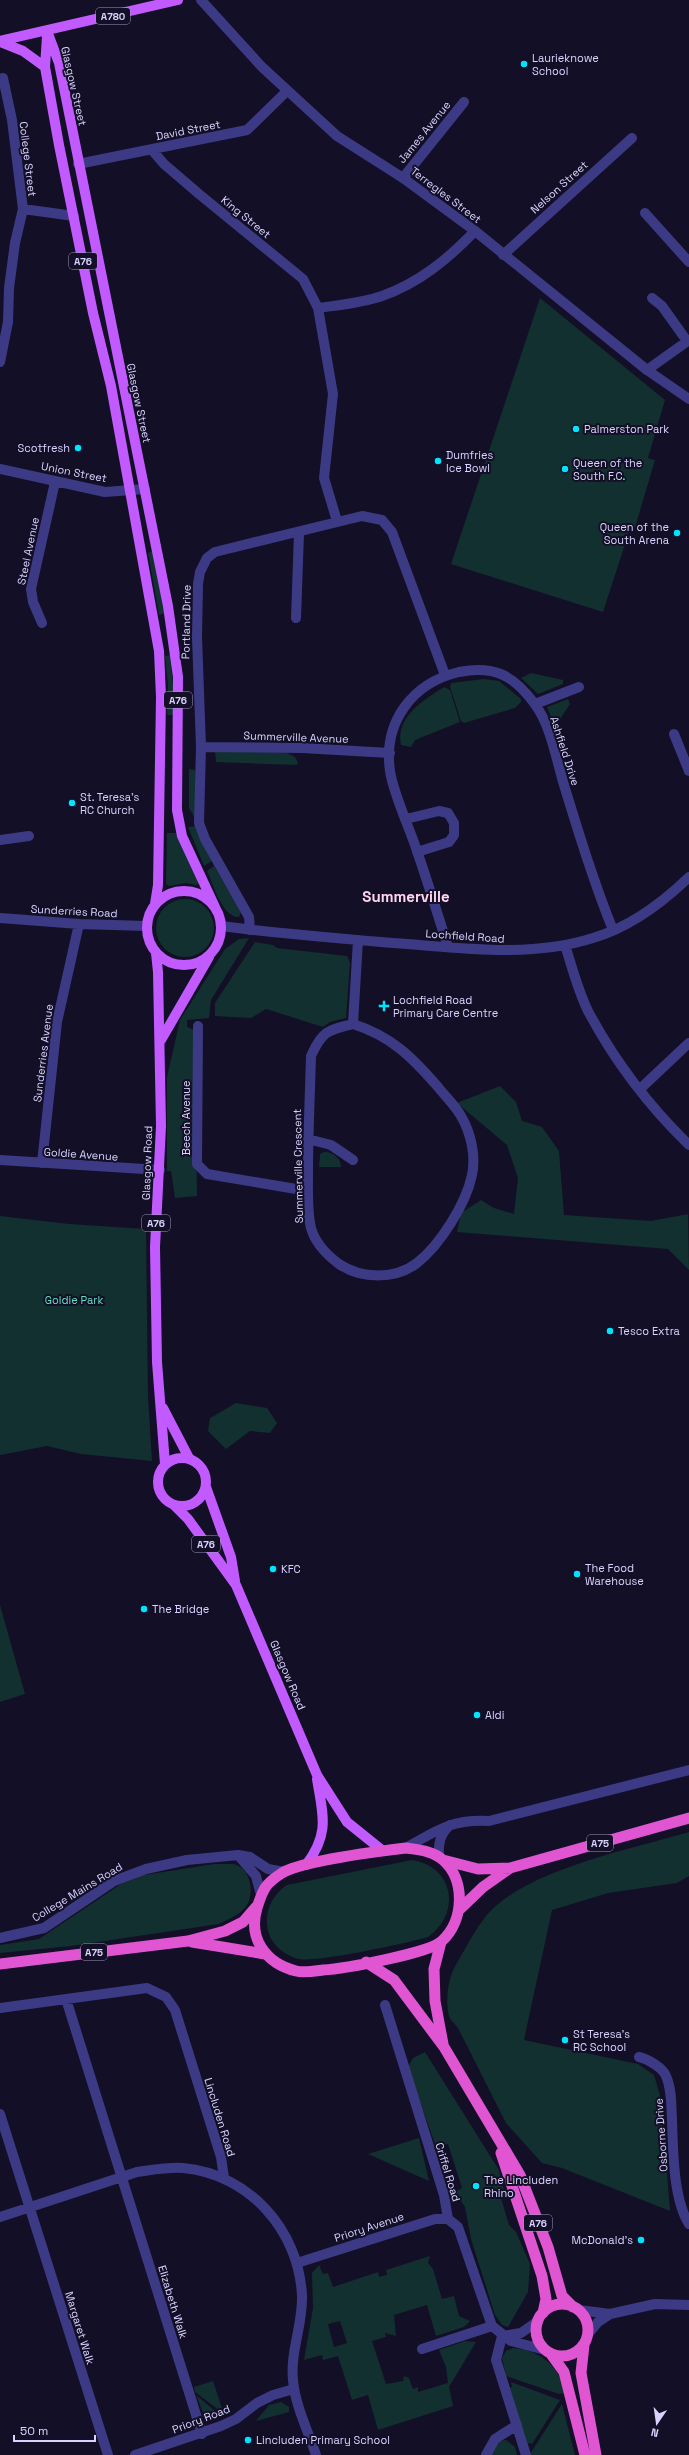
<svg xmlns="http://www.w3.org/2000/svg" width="689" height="2455" viewBox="0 0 689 2455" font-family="'Space Grotesk',sans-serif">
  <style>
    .green { fill: #12302f; fill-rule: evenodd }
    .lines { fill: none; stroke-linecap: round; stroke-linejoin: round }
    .minor { stroke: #3d3a85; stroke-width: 10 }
    .tertiary { stroke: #3d3a85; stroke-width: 10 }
    .primary { stroke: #c25bff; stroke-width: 10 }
    .trunk { stroke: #e055d1; stroke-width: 11 }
    .poi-dot { fill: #00e5ff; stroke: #130f26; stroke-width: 1.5 }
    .labels { text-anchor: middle; stroke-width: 4; stroke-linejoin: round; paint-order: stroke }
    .shield { fill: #130f26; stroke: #9e99be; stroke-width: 1 }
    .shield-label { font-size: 10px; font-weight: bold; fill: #d9d4ff }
    .poi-label { font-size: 11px; fill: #d9d4ff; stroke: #130f26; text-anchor: start }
    .street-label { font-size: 11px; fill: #d9d4ff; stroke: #130f26 }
    .park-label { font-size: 11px; fill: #5fe0c0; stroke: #130f26 }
    .district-label { font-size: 15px; font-weight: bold; fill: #ffd6f0; stroke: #130f26 }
  </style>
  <rect width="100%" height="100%" fill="#130f26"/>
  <!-- green -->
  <path class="green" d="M540 298 665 400 648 458 655 460 634 531 630 529 603 612 451 564Z
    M152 551 165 613 159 615 148 553Z
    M170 655 173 685V715H167L168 685 165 656Z
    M531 673 563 680V684L538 694 521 678Z
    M484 679 499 681 521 699V702L515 708 464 723 461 721 450 687 451 683Z
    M444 687 450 690 460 722 415 740 411 747 401 745C395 717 424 700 444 687Z
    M568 699 570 704 555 727 547 707Z
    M215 751 287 753 295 757 298 763 297 765 216 762Z
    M189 769 195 770 196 820 189 808Z
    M197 826 212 861 204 866 188 827Z
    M167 833H177L199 882 197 885 186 883 169 886 166 884Z
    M214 866 241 912 239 917C222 918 213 883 207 871Z
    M156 928a29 29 0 1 1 58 0a29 29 0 1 1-58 0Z
    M249 938 211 1000 209 1018 187 1020V1027L194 1030 195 1036 197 1196 175 1198 171 1171H167V1077L180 1020 225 949 239 939Z
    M255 942 273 945 277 948 347 956 350 963 346 1018 330 1022 323 1027 266 1009 251 1018 215 1016V1003Z
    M500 1086 516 1102 522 1121 542 1127 559 1151 564 1215 651 1221 688 1214 689 1270 668 1249 457 1232 461 1213 481 1200 494 1208 514 1214 518 1178 507 1145 457 1103Z
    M324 1152C333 1152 341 1158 341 1167H319L320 1154Z
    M0 1216 69 1224 146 1229 148 1397 152 1461 81 1454 47 1446 0 1455Z
    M236 1403 267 1408 277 1423 270 1433 250 1431 226 1449 208 1431 210 1418Z
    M0 1605 25 1694 0 1702Z
    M689 1832V1876L677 1883 608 1893 552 1910 524 2040 638 2064 654 2075 661 2099 670 2211 562 2168 542 2163 506 2123 458 2028C455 2024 450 2020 449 2016 445 1999 448 1977 457 1963 466 1947 475 1930 486 1916 524 1870 632 1849 689 1832Z
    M412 1860C455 1867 461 1914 428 1937 408 1943 315 1963 299 1959 282 1955 267 1941 267 1923 266 1907 274 1894 287 1885Z
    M214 1864C220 1864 227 1864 233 1864 250 1867 255 1891 247 1905 242 1914 228 1919 219 1924L71 1946 0 1953V1945L39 1939 121 1884 144 1875Z
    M425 2052 499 2170 505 2195 501 2198 509 2225 516 2232 530 2264 528 2292 508 2327 502 2325 495 2315 471 2239 465 2207 455 2192 462 2188 448 2144 436 2147 408 2067 413 2058Z
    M419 2138 429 2181 368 2154Z
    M430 2256 428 2263 433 2269 442 2299 454 2296 459 2316 470 2321 464 2327 436 2336 427 2305 394 2315 396 2336 385 2333 386 2337 372 2341 386 2384 403 2381 404 2376 409 2378 413 2389 418 2387V2392L448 2383 446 2367 439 2350 465 2341 476 2342 449 2387 453 2406 378 2430 368 2395 352 2400 338 2356 323 2360 322 2355 304 2360 313 2308 312 2273 319 2265 323 2274 328 2273 333 2287 378 2272 379 2277 387 2275 386 2270ZM340 2321 347 2343 334 2347 328 2324Z
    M513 2348C540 2350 560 2366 565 2393L559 2394 506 2376 502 2358 506 2351Z
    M213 2381 224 2414 195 2392 194 2387Z
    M511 2382 560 2400 532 2444 527 2443 509 2388 512 2387Z
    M196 2395 221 2416 209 2421 206 2420Z
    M281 2402 289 2407V2412L256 2421 269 2405Z
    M562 2404 575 2455H530V2454Z
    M506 2440 515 2447 517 2455H489L500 2441Z"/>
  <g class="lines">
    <!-- minor -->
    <path class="minor" d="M152 150 164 164 199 194 303 279 318 308 333 394 324 478 337 521
      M78 164 247 130 287 91
      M403 178 464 102
      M23 209 74 216
      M645 213 689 262
      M503 255 632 138
      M652 298 662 306 687 341
      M318 308C339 305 362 303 382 296 419 283 448 259 475 231
      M0 362 8 322 9 288 15 243 23 209 12 120 3 78
      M647 370 689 340
      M0 469 105 492 145 489
      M296 618 299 533
      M42 623 33 602 31 589 55 482
      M535 704 579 687
      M674 734 689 771
      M201 747 302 748 390 753
      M406 819 439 811 448 813 454 823V835L449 842 417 852
      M0 840 29 836
      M0 918 79 924 146 926
      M221 926C283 934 345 939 407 944 469 949 533 957 593 938 630 927 662 903 689 877
      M250 930 249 917 205 839 199 823 201 747 197 637 198 584 200 572 207 558 215 552 362 516 382 520 392 532 445 675
      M565 945C572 967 578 991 588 1011 614 1060 650 1107 689 1145
      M448 947C438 915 428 883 417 851 410 829 393 793 390 771 383 722 412 683 459 672 494 665 513 675 534 703 551 725 556 759 564 785 579 834 594 883 613 930
      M353 1024C391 1036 412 1057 438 1087 445 1096 455 1105 461 1116 471 1133 476 1156 472 1175 466 1204 440 1245 417 1263 395 1280 361 1279 339 1264 327 1255 315 1243 311 1228 307 1211 308 1190 308 1173 308 1134 310 1095 311 1056 322 1031 328 1030 353 1024L358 940
      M198 1026 197 1164 207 1174 308 1191
      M640 1089 689 1043
      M308 1139 331 1145 353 1160
      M0 1160 160 1170
      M42 1163 57 1022 79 924
      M406 1848C437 1830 452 1819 489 1821L689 1770
      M238 1855 256 1876 261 1895
      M439 1857C438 1844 440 1834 450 1825
      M0 1938 44 1928 114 1881 146 1869 187 1860 238 1855 250 1857 268 1869 284 1872
      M66 1999 202 2434
      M385 2005 444 2195 448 2219
      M0 2008 147 1988 166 1997 175 2010 221 2157 224 2178
      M639 2057C648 2059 663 2068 666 2076 672 2089 671 2105 672 2119 673 2149 673 2199 689 2224
      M0 2114 108 2455
      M0 2217 137 2172C152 2170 167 2167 183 2168 249 2174 299 2230 302 2296 303 2324 290 2352 293 2380 295 2405 308 2431 316 2455
      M502 2336 496 2360 526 2455
      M422 2349 492 2326
      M486 2455 495 2439 517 2425"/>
    <!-- tertiary -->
    <path class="tertiary" d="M201 0 262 67 337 136 403 178 475 231 647 370 689 399
      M297 2263 435 2219H448L458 2227 492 2326 511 2341 545 2350
      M579 2310 610 2314 655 2304 689 2305
      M588 2334 598 2322 610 2314
      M502 2336 521 2333 538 2321
      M135 2455 221 2426 236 2419 257 2403 273 2395 294 2389"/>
    <!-- primary -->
    <path class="primary" d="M47 31 59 63 168 606 178 677 177 810 182 836 215 907
      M47 36 45 67 59 145 93 313 111 386 159 651 161 697 158 885 155 904
      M0 41 178 0
      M0 42 23 51 45 67
      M147 928a37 37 0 1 1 74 0a37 37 0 1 1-74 0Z
      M156 953 158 972 161 1126 155 1247 157 1362 165 1464
      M161 1040 209 957
      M163 1408 189 1458
      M158 1482a24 24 0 1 1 48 0a24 24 0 1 1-48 0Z
      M206 1487 231 1557 235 1581
      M174 1505 188 1519 236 1585 317 1775 347 1822 383 1851
      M306 1865C330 1833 323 1816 317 1779"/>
    <!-- trunk -->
    <path class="trunk" d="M406 1848C419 1850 433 1851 443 1860 466 1880 464 1921 442 1941 430 1953 343 1969 323 1970 315 1971 304 1973 296 1971 265 1963 248 1938 257 1908 263 1889 265 1884 282 1873 302 1861 381 1851 406 1848Z
      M443 1860 478 1869 510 1868 689 1818
      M459 1910 483 1887 510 1868
      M192 1942 265 1954
      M441 1942 434 1969 435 2001 443 2044
      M366 1962 394 1980 444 2047 520 2175 548 2247 562 2296 573 2307
      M0 1964 188 1941 225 1931 243 1922 256 1907
      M501 2153 542 2276 546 2299 543 2313
      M536 2330a26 26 0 1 1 52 0a26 26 0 1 1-52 0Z
      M584 2345 581 2373 596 2455
      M551 2354 564 2372 585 2455"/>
  </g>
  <!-- markers -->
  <g class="poi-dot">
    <circle cx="524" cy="64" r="4"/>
    <circle cx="576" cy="429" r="4"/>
    <circle cx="78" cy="448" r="4"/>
    <circle cx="438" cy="461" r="4"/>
    <circle cx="565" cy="469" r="4"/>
    <circle cx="677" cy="533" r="4"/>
    <circle cx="72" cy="803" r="4"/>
    <path d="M382 1000h4v4h4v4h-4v4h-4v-4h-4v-4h4z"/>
    <circle cx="610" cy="1331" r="4"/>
    <circle cx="273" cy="1569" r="4"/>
    <circle cx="577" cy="1574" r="4"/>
    <circle cx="144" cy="1609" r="4"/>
    <circle cx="477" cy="1715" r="4"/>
    <circle cx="565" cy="2040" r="4"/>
    <circle cx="476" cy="2186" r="4"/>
    <circle cx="641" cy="2240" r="4"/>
    <circle cx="248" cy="2440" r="4"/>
  </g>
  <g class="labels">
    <!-- shield labels -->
    <g class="shield">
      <rect x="96" y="8" width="34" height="16" rx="3"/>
      <rect x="69" y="253" width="28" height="16" rx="3"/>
      <rect x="164" y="692" width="28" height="16" rx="3"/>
      <rect x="142" y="1215" width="28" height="16" rx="3"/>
      <rect x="192" y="1536" width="28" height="16" rx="3"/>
      <rect x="587" y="1835" width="26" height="16" rx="3"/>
      <rect x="81" y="1944" width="26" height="16" rx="3"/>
      <rect x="524" y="2215" width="28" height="16" rx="3"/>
    </g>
    <g class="shield-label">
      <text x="113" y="20">A780</text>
      <text x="83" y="265">A76</text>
      <text x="178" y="704">A76</text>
      <text x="156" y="1227">A76</text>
      <text x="206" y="1548">A76</text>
      <text x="600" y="1847">A75</text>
      <text x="94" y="1956">A75</text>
      <text x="538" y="2227">A76</text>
    </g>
    <!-- poi labels -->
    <g class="poi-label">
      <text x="532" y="62">Laurieknowe<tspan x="532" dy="13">School</tspan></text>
      <text x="584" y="433">Palmerston Park</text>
      <text x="70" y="452" text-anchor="end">Scotfresh</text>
      <text x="446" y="459">Dumfries<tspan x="446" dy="13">Ice Bowl</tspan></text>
      <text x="573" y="467">Queen of the<tspan x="573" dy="13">South F.C.</tspan></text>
      <text x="669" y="531" text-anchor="end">Queen of the<tspan x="669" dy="13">South Arena</tspan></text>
      <text x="80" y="801">St. Teresa's<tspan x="80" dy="13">RC Church</tspan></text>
      <text x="393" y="1004">Lochfield Road<tspan x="393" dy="13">Primary Care Centre</tspan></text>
      <text x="618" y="1335">Tesco Extra</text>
      <text x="585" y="1572">The Food<tspan x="585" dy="13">Warehouse</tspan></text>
      <text x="281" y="1573">KFC</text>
      <text x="152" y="1613">The Bridge</text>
      <text x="485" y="1719">Aldi</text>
      <text x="573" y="2038">St Teresa's<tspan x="573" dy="13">RC School</tspan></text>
      <text x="484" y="2184">The Lincluden<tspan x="484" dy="13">Rhino</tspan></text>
      <text x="633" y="2244" text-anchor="end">McDonald's</text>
      <text x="256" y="2444">Lincluden Primary School</text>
    </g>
    <!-- street labels -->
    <g class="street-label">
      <text transform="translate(74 86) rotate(77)" y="4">Glasgow Street</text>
      <text transform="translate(188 130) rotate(-11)" y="4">David Street</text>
      <text transform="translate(424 132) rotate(-51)" y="4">James Avenue</text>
      <text transform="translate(28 159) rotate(83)" y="4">College Street</text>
      <text transform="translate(559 187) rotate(-42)" y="4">Nelson Street</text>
      <text transform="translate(446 195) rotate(37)" y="4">Terregles Street</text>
      <text transform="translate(246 217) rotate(39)" y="4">King Street</text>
      <text transform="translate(139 403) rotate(78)" y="4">Glasgow Street</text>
      <text transform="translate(74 472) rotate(11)" y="4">Union Street</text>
      <text transform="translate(28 551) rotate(-78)" y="4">Steel Avenue</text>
      <text transform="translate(186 622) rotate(-89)" y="4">Portland Drive</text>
      <text transform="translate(296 737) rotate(2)" y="4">Summerville Avenue</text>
      <text transform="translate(565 751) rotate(72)" y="4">Ashfield Drive</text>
      <text transform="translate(74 911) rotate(3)" y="4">Sunderries Road</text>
      <text transform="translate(465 936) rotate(4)" y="4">Lochfield Road</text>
      <text transform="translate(43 1053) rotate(-83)" y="4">Sunderries Avenue</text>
      <text transform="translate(186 1118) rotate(-90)" y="4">Beech Avenue</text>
      <text transform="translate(81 1154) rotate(4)" y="4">Goldie Avenue</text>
      <text transform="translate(147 1163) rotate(-88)" y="4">Glasgow Road</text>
      <text transform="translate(298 1166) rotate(-91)" y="4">Summerville Crescent</text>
      <text transform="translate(288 1675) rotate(67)" y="4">Glasgow Road</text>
      <text transform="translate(77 1892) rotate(-31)" y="4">College Mains Road</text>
      <text transform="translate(220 2117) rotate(73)" y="4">Lincluden Road</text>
      <text transform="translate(661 2135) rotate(-94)" y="4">Osborne Drive</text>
      <text transform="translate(448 2172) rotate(73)" y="4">Criffel Road</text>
      <text transform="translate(369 2227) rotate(-18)" y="4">Priory Avenue</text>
      <text transform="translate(173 2302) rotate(73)" y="4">Elizabeth Walk</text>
      <text transform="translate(80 2328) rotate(73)" y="4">Margaret Walk</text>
      <text transform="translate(201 2419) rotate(-21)" y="4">Priory Road</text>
    </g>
    <!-- park labels -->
    <g class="park-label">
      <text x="74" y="1304">Goldie Park</text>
    </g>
    <!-- district labels -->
    <g class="district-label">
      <text x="406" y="902">Summerville</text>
    </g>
  </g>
  <!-- north arrow -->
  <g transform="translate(657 2423) rotate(193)" stroke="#130f26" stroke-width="3" paint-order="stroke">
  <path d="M0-3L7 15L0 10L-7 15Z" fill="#d9d4ff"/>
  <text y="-6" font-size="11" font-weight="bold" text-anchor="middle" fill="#d9d4ff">N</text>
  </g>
  <!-- scale -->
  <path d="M14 2435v6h81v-6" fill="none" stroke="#d9d4ff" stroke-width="2"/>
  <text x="20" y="2435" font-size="12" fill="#d9d4ff" stroke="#130f26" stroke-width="3" paint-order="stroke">50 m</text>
</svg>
